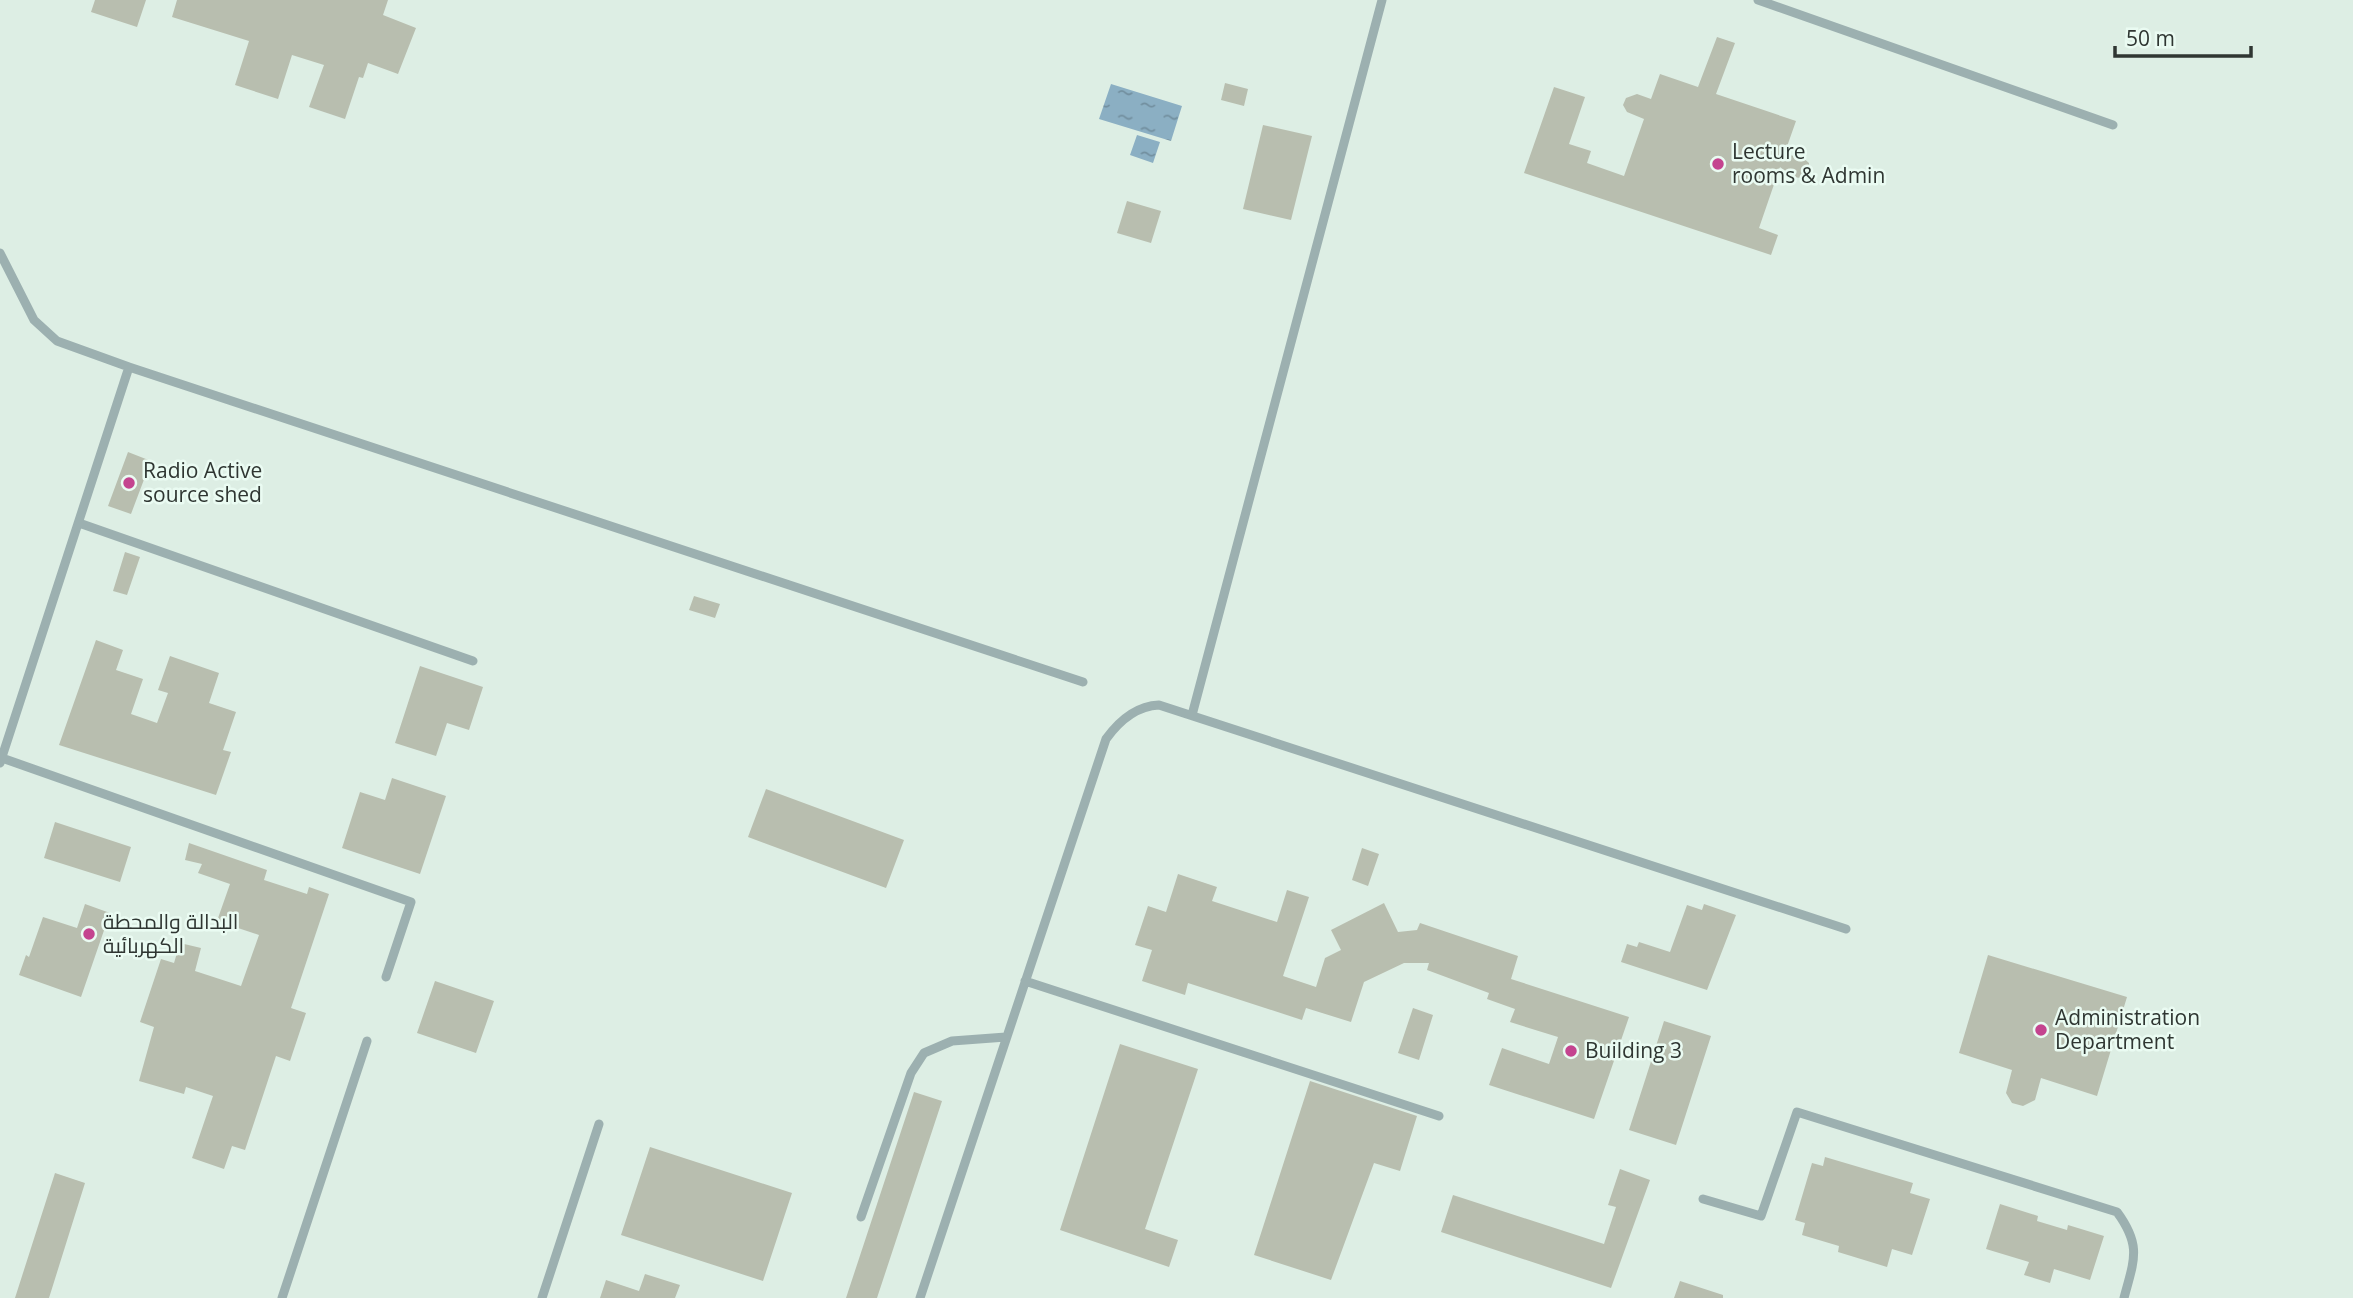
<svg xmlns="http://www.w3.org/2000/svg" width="2353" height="1298" viewBox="0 0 2353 1298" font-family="'Open Sans',Cairo,sans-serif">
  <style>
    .water { fill: url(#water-ripples) }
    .building { fill: #b8beaf }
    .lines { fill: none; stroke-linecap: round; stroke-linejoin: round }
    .service { stroke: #9cb0b0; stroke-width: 9 }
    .poi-dot { fill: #c4448f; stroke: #eafbf2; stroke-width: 2.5 }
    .labels { text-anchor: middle; stroke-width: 5; stroke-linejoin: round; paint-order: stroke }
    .poi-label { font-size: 21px; fill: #2f3632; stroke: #eafbf2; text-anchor: start }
  </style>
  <defs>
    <pattern id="water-ripples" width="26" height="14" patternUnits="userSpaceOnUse" patternTransform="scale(1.75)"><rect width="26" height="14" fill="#8bafc3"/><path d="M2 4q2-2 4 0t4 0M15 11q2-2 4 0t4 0" fill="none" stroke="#728f9f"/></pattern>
  </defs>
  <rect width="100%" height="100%" fill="#ddeee4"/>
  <!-- water -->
  <path class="water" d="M1111 84 1182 106 1171 141 1099 119Z
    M1137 135 1160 142 1153 163 1130 155Z"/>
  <!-- building -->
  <path class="building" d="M95 0H146L137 27 91 12Z
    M177 0H388L383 15 416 28 398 74 368 63 363 78 359 77 345 119 309 107 324 65 292 55 278 99 235 85 249 41 172 17Z
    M1717 37 1735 43 1716 94 1796 121 1784 155 1801 156 1809 163V171L1801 178 1793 177 1780 167 1759 228 1778 235 1771 255 1524 173 1554 87 1585 97 1569 144 1591 151 1587 163 1624 176 1644 119 1627 112 1623 105 1626 98 1637 94 1651 99 1660 74 1698 87Z
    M1225 83 1248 89 1244 106 1221 100Z
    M1263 125 1312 136 1291 220 1243 209Z
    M1127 201 1161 211 1151 243 1117 233Z
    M128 452 151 461 131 514 108 506Z
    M125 552 140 557 127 595 113 591Z
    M694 596 720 604 715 618 689 610Z
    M96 640 123 650 116 670 143 679 131 714 157 723 168 693 158 690 170 656 219 673 209 703 236 712 223 750 231 752 216 795 59 745Z
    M420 666 483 687 469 730 447 723 436 756 395 743Z
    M392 778 446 796 420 874 342 848 360 792 385 800Z
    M766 789 904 840 886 888 748 837Z
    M55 822 131 847 120 882 44 858Z
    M189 843 267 870 264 880 307 894 309 887 329 894 291 1008 306 1013 290 1061 276 1056 245 1150 232 1146 224 1169 192 1158 213 1096 186 1087 184 1094 139 1081 154 1027 140 1022 161 959 174 963 180 943 201 948 195 971 241 986 259 935 217 921 230 884 198 873 202 864 185 860Z
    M1362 848 1379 854 1368 886 1352 880Z
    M1178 874 1217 887 1212 901 1277 922 1287 890 1309 897 1283 976 1316 987 1325 958 1341 950 1331 930 1384 903 1398 932 1417 930 1420 923 1518 956 1511 979 1629 1017 1594 1119 1489 1085 1502 1048 1549 1064 1558 1037 1510 1022 1515 1009 1487 999 1489 993 1427 970 1429 963H1404L1364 982 1351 1022 1306 1008 1302 1020 1188 983 1185 995 1142 981 1152 950 1135 945 1148 906 1166 912Z
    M85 904 110 913 81 997 19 975 26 955 29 957 43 917 77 928Z
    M1704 904 1736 915 1707 990 1621 962 1627 944 1637 947 1639 942 1670 952 1687 905 1702 910Z
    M1988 955 2127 997 2097 1096 2041 1078 2035 1100 2023 1106 2012 1103 2006 1093 2012 1070 1959 1053Z
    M435 981 494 1001 476 1053 417 1033Z
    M1413 1008 1433 1015 1419 1060 1398 1053Z
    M1664 1021 1711 1036 1676 1145 1629 1130Z
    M1120 1044 1198 1069 1145 1229 1178 1240 1169 1267 1060 1230Z
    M1310 1081 1417 1116 1400 1171 1374 1163 1331 1280 1254 1255Z
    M914 1092 942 1101 877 1298H846Z
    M650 1147 792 1193 763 1281 621 1235Z
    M1825 1157 1913 1183 1910 1193 1930 1199 1912 1255 1892 1249 1887 1267 1838 1252 1839 1246 1802 1235 1805 1223 1795 1220 1812 1163 1823 1166Z
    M1620 1169 1650 1180 1611 1288 1441 1232 1453 1195 1604 1244 1616 1207 1608 1205Z
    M55 1173 85 1183 49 1298H15Z
    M2000 1204 2038 1216 2037 1221 2067 1230 2068 1225 2104 1236 2090 1280 2054 1269 2050 1283 2024 1275 2029 1262 1986 1249Z
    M645 1274 680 1285 675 1298H600L606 1280 639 1291Z
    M1680 1281 1723 1295V1298H1674Z"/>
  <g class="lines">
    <!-- service -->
    <path class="service" d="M1758 0 2113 125
      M0 253 34 320 57 341 129 367
      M79 523 473 661
      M1192 715 1382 0
      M2 758 411 902 386 977
      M0 763 129 367 1083 682
      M1025 981 1439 1116
      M1703 1199 1761 1216 1797 1112 2117 1212C2142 1246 2134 1260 2124 1298
      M861 1217 911 1073 924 1053 952 1041 1006 1037
      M282 1298 367 1041
      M542 1298 599 1124
      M920 1298 1106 739C1119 721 1136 706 1159 705L1846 929"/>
  </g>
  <!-- markers -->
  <g class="poi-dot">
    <circle cx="1718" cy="164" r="7"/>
    <circle cx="129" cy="483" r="7"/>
    <circle cx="89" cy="934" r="7"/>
    <circle cx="2041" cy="1030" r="7"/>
    <circle cx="1571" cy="1051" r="7"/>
  </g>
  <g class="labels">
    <!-- poi labels -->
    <g class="poi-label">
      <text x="1732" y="159">Lecture<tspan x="1732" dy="24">rooms &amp; Admin</tspan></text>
      <text x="143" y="478">Radio Active<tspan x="143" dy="24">source shed</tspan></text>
      <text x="103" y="929">البدالة والمحطة<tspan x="103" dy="24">الكهربائية</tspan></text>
      <text x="2055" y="1025">Administration<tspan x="2055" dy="24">Department</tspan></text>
      <text x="1585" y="1058">Building 3</text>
    </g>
  </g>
  <!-- scale -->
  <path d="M2115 46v10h136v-10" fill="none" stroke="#2f3632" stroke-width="3.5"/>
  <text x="2126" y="46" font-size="21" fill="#2f3632" stroke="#eafbf2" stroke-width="5" paint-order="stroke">50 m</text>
</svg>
